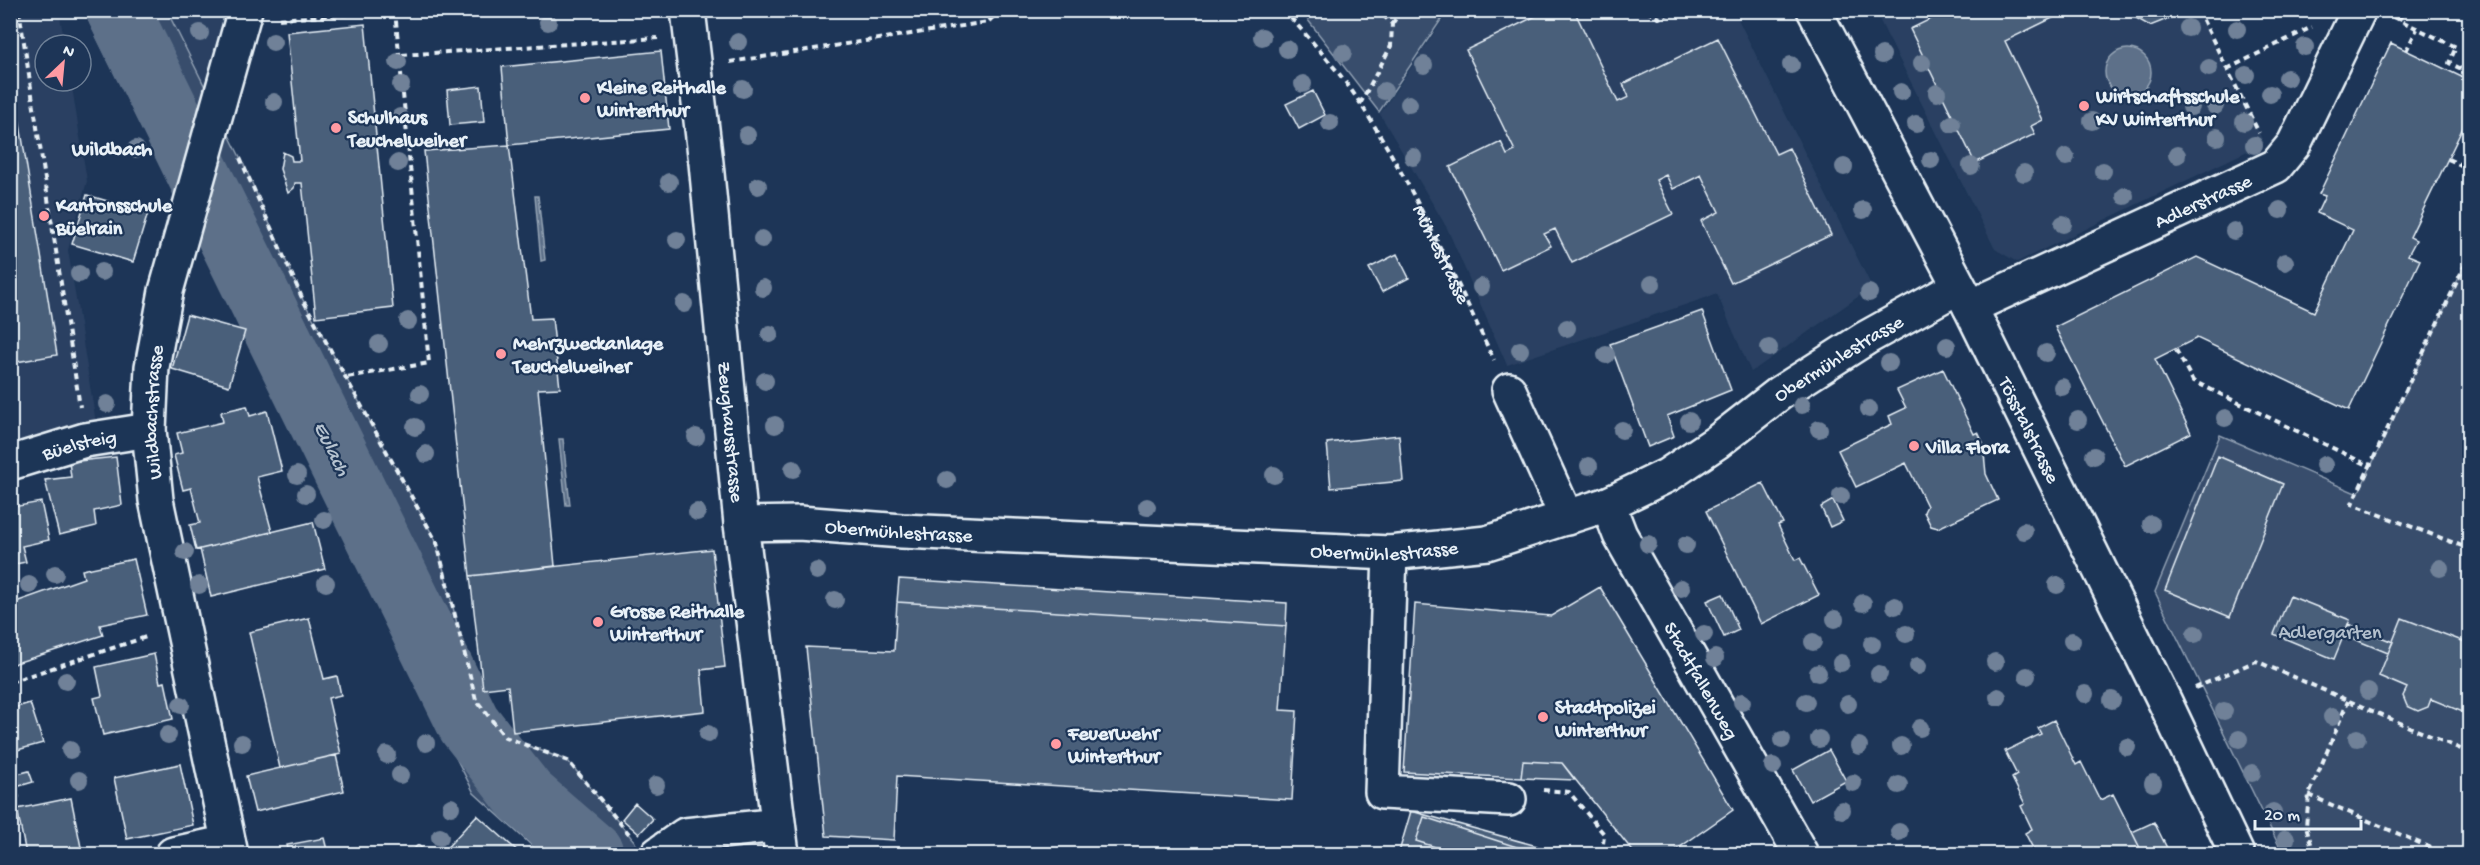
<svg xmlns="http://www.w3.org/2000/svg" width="2480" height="865" viewBox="0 0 2480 865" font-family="'Gochi Hand',sans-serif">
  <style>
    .built { fill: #2a4162 }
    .green { fill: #374d6c; stroke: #909fb2; stroke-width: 1.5 }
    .water { fill: #5d7089; stroke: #95a4b5; stroke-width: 1.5 }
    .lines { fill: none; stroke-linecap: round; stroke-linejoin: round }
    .river { stroke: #5d7089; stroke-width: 64 }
    .building { fill: #495e7a; stroke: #e8f1f8; stroke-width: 1.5 }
    .minor-casing { stroke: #e8f1f8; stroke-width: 38 }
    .major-casing { stroke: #e8f1f8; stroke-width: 38 }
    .path { stroke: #e8f1f8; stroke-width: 4; stroke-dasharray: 6 4.5; stroke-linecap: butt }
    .minor { stroke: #1d3557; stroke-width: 33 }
    .major { stroke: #1d3557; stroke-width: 33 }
    .tree { fill: #708198 }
    .poi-dot { fill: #ff9aa2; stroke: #1d3557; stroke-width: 2 }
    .labels { text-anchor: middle; stroke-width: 4.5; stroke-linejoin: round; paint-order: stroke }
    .poi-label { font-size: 20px; font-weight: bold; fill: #e8f1f8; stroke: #1d3557; text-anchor: start }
    .street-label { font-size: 20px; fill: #e8f1f8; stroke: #1d3557 }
    .park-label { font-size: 20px; fill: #b3c0ce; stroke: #1d3557 }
    .neighbourhood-label { font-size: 21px; font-weight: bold; fill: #e8f1f8; stroke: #1d3557 }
    .water-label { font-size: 21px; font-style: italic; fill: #b7c4d1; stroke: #1d3557 }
  </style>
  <rect width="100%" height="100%" fill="#1d3557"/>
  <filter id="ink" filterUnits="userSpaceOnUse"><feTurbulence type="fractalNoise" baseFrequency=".0167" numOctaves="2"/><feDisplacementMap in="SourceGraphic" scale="12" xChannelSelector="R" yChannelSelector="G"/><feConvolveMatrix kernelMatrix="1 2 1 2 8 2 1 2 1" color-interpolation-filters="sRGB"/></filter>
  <g filter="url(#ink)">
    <!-- built -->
    <path class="built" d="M10 11H59L65 45H45V81H71L87 181 68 250 96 423 11 442Z
      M167 11H245L217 112Z
      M1449 11H1734L1872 287 1751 372 1717 294 1507 365 1447 228 1380 114Z
      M1875 11H2198L2264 143 2017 262 1995 249Z"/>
    <!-- green -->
    <path class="green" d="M84 11H167L244 165 303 300 437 543 476 700 505 737 568 761 635 842 639 854H541L474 793 365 580Z
      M1301 11H1447L1379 112Z
      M2469 256V854H2283L2155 592 2220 435 2358 494Z"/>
    <!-- water -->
    <path class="water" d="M2105 72a23 23 0 1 1 46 0a23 23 0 1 1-46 0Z
      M535 196H538L545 260 541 261Z
      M559 439H563L570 505H566Z"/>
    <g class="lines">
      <!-- river -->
      <path class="river" d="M118 10 469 724 525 796 592 854"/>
    </g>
    <!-- building -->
    <path class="building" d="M1548 10H1574L1618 102 1629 97 1623 84 1718 38 1776 154 1789 148 1831 235 1731 283 1701 221 1719 212 1701 175 1673 189 1666 175 1656 180 1673 214 1572 263 1555 229 1544 234 1551 246 1501 270 1450 167 1501 142 1507 155 1515 151 1466 50Z
      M1932 10H2069L2005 41 2043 120 2031 126 2035 134 1975 163 1910 29 1935 17Z
      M2122 10H2174L2180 14 2150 26Z
      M365 24 393 308 316 317 302 183H295L294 188 288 193 280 169 283 152 291 156 292 161H300L287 32Z
      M2391 43 2470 81V113L2410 237 2416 240 2408 255 2420 260 2349 410 2197 338 2155 359 2191 433 2125 466 2055 327 2197 257 2314 312 2353 230 2317 213 2325 196 2319 194Z
      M661 51 669 129 509 145 502 67Z
      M10 62 57 355 10 363Z
      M481 86 484 122 450 125 447 90Z
      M1313 91 1325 115 1299 129 1286 104Z
      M509 145 531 319 552 318 560 388 538 389 555 566 470 576 424 151Z
      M87 195 148 213 133 262 72 244Z
      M1397 254 1409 278 1382 292 1369 268Z
      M1702 311 1731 390 1667 416 1674 436 1648 447 1610 344Z
      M187 315 245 331 229 386 172 369Z
      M1943 369 1974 434 1978 432 1983 443 1986 474 1998 500 1938 528 1931 526 1924 512 1927 506 1906 463 1856 487 1838 450 1892 424 1889 416 1906 408 1897 390Z
      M247 406 250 416 267 411 282 471 257 477 272 532 196 550 190 525 200 523 191 488 183 490 174 455 182 453 177 433 223 422 221 412Z
      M1399 435 1403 481 1331 488 1327 443Z
      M2218 456 2283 484 2230 617 2165 590Z
      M116 457 122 505 94 511 96 526 59 535 45 480 71 477 69 462Z
      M1763 483 1783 523 1778 525 1795 560 1800 558 1819 595 1761 624 1706 511Z
      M10 495 13 507 41 502 49 540 22 546 26 562 10 565Z
      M1833 500 1843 521 1830 527 1821 507Z
      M313 522 325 569 211 597 200 549Z
      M712 549 725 667 701 670 705 711 513 732 508 686 483 689 470 576Z
      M134 559 147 615 100 625 103 635 10 665V604L84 578 82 570Z
      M899 579 1287 603 1286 626 897 602Z
      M1600 587 1733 810 1670 854H1635L1562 763 1523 761 1521 778 1404 772 1415 604 1551 616Z
      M1723 594 1739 630 1724 637 1707 601Z
      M2290 596 2350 620 2334 659 2274 634Z
      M897 602 1286 626 1280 710 1297 711 1292 800 897 776 894 840 826 836 806 647 894 651Z
      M309 618 324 679 337 676 341 695 328 698 341 754 280 768 249 632Z
      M2402 618 2470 644V715L2431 699 2428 707 2418 711 2407 706 2403 696 2407 688 2379 676Z
      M2348 624 2393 642 2388 653 2344 635Z
      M154 654 160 683 165 682 173 719 103 735 94 698 102 696 96 667Z
      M30 703 43 743 10 752V709Z
      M2054 720 2076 765 2081 762 2100 800 2113 794 2143 854H2036L2025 833 2032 829 2021 806 2025 804 2012 778 2017 775 2005 751 2041 734 2038 728Z
      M1829 750 1846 781 1810 801 1793 770Z
      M336 755 344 791 255 812 246 776Z
      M1523 761 1562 763 1575 780 1521 778Z
      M180 764 193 825 127 839 114 778Z
      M29 771 33 782 16 787 19 797 10 799V776Z
      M71 798 82 852 26 854 17 809Z
      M635 803 653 819 639 834 622 819Z
      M1411 811 1537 846 1546 854H1407L1399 852Z
      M477 815 521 854H441Z
      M1424 817 1523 849 1522 854H1458L1416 841Z
      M2154 822 2170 854H2143L2132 832Z
      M324 838 328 854H289L287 845Z
      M418 845 428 854H409Z"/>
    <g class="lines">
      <defs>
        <g id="minor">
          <path id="s2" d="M688 10 706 163 741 524 782 854"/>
          <path id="s3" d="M1970 307 2276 166 2294 144 2359 10"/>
          <path d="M1509 390 1567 518"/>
          <path id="s4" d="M10 463 85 440 149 430"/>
          <path id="s5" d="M1608 504 1620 535 1801 854"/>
          <path id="s6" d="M741 524 799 523 902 531 1390 553 1487 543 1608 504 1668 475 1717 442 1780 393 1866 338 1958 287"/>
          <path d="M1390 553 1382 792 1509 799"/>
          <path d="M173 854 228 842"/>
          <path id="s7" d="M231 854 156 500 149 430 152 367 166 291 245 10"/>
          <path d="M658 854 685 835 778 825"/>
        </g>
        <g id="major">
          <path id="s8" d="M1814 10 1970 307 2165 702 2237 854"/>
        </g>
      </defs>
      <!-- minor casing -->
      <use href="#minor" class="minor-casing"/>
      <!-- major casing -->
      <use href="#major" class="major-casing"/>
      <!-- path -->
      <g class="path">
        <path d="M19 10 80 407"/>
        <path id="s1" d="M1284 10C1311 41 1340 71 1362 106 1413 186 1453 274 1494 360"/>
        <path d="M1647 10 1659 18 1676 10"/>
        <path d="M2198 10 2259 133"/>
        <path d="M2393 17 2456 47 2449 63 2470 73"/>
        <path d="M279 19 395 11 429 363 347 377"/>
        <path d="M2399 20 2404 10"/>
        <path d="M1392 24 1402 10"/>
        <path d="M2406 51 2417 29"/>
        <path d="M402 55 658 38"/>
        <path d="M730 62 988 22 1000 10"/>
        <path d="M2227 69 2312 27"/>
        <path d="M1360 104 1391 46 1392 24 1378 10"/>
        <path d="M240 158 303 300 437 543 476 700 505 737 568 761 630 835"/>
        <path d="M2448 159 2470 169"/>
        <path d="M2470 254 2352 504 2470 549"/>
        <path d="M2176 350 2193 381 2370 466"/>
        <path d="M10 682 149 636"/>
        <path d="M2195 688 2256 661 2470 753"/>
        <path d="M1543 790 1569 792 1604 834 1602 854"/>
        <path d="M2309 795 2445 854"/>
        <path d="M2314 854 2306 826 2309 795 2348 701"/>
        <path d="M2464 854 2470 842"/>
      </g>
      <!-- minor -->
      <use href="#minor" class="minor"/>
      <!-- major -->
      <use href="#major" class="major"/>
    </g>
    <!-- trees -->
    <g class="tree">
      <circle cx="548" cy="22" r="9"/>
      <circle cx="2188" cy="28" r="9"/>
      <circle cx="2237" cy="29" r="9"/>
      <circle cx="200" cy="33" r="9"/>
      <circle cx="1262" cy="37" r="9"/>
      <circle cx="273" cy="42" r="9"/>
      <circle cx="738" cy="42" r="9"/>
      <circle cx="2305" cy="47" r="9"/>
      <circle cx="1287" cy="49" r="9"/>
      <circle cx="1343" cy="53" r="9"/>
      <circle cx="1882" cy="55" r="9"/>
      <circle cx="398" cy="62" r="9"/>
      <circle cx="1922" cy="63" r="9"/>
      <circle cx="1424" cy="65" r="9"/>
      <circle cx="1791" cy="65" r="9"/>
      <circle cx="2209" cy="68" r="9"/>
      <circle cx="2246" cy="75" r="9"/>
      <circle cx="2287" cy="78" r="9"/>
      <circle cx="1303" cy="84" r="9"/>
      <circle cx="401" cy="85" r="9"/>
      <circle cx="743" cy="89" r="9"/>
      <circle cx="1384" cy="91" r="9"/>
      <circle cx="1901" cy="92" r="9"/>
      <circle cx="1937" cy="93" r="9"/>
      <circle cx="2270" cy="94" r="9"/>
      <circle cx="274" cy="102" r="9"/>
      <circle cx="1409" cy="104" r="9"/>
      <circle cx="2215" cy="106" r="9"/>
      <circle cx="2191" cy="107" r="9"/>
      <circle cx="400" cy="117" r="9"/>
      <circle cx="2092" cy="121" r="9"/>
      <circle cx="2244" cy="122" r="9"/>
      <circle cx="1330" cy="123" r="9"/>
      <circle cx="1916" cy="124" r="9"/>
      <circle cx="1952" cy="124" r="9"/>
      <circle cx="747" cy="135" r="9"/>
      <circle cx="2217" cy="137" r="9"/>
      <circle cx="2254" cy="145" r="9"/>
      <circle cx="136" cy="149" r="9"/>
      <circle cx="2177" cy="155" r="9"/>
      <circle cx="1413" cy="157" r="9"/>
      <circle cx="2066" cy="157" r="9"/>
      <circle cx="1931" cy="160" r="9"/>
      <circle cx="398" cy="163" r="9"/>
      <circle cx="1971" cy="166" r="9"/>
      <circle cx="1844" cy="167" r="9"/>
      <circle cx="2103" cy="171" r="9"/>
      <circle cx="2024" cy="173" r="9"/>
      <circle cx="669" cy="182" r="9"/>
      <circle cx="758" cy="186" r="9"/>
      <circle cx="2125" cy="196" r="9"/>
      <circle cx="1863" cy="210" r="9"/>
      <circle cx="2280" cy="210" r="9"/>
      <circle cx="2063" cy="224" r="9"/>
      <circle cx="2234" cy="231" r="9"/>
      <circle cx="762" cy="239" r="9"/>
      <circle cx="677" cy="240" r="9"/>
      <circle cx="2285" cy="262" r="9"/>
      <circle cx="102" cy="272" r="9"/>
      <circle cx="79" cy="274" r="9"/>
      <circle cx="1652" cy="284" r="9"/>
      <circle cx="1481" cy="287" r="9"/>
      <circle cx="763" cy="288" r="9"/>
      <circle cx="1869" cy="293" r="9"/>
      <circle cx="684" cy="304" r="9"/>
      <circle cx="408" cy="321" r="9"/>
      <circle cx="1567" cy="328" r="9"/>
      <circle cx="770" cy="334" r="9"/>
      <circle cx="379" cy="344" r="9"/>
      <circle cx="1947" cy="346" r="9"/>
      <circle cx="1769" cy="348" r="9"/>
      <circle cx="1520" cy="350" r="9"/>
      <circle cx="2046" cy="353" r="9"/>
      <circle cx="1606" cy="355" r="9"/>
      <circle cx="1889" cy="363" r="9"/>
      <circle cx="765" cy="381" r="9"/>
      <circle cx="2062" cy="387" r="9"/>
      <circle cx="420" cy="394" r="9"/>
      <circle cx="107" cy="404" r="9"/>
      <circle cx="1802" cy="405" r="9"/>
      <circle cx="1869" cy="409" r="9"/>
      <circle cx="2225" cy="418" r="9"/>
      <circle cx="2078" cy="420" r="9"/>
      <circle cx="1689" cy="421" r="9"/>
      <circle cx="775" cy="425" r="9"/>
      <circle cx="415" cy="427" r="9"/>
      <circle cx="1819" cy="429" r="9"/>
      <circle cx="1622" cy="430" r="9"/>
      <circle cx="696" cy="437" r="9"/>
      <circle cx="426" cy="454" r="9"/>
      <circle cx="2094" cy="456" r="9"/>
      <circle cx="2324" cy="465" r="9"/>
      <circle cx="1589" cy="466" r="9"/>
      <circle cx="793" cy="469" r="9"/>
      <circle cx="297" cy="475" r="9"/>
      <circle cx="1274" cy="475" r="9"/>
      <circle cx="947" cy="480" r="9"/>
      <circle cx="306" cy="494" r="9"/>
      <circle cx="1841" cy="496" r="9"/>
      <circle cx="1147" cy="507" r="9"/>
      <circle cx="697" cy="512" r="9"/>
      <circle cx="324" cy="520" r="9"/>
      <circle cx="2151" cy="524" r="9"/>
      <circle cx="2024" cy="531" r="9"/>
      <circle cx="1648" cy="544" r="9"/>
      <circle cx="1686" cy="545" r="9"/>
      <circle cx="185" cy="552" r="9"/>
      <circle cx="2440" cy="568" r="9"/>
      <circle cx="817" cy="571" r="9"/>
      <circle cx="55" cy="574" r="9"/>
      <circle cx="326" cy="583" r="9"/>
      <circle cx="29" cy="585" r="9"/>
      <circle cx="199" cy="585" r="9"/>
      <circle cx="2057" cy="585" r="9"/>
      <circle cx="1681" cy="588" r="9"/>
      <circle cx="835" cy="600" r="9"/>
      <circle cx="1863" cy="603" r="9"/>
      <circle cx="1895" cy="606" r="9"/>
      <circle cx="1835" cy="619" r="9"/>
      <circle cx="1704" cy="634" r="9"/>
      <circle cx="1906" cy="634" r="9"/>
      <circle cx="2195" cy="634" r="9"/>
      <circle cx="2072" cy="641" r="9"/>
      <circle cx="1813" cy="642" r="9"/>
      <circle cx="1872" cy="644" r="9"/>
      <circle cx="1715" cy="658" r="9"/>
      <circle cx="1995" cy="662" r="9"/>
      <circle cx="1841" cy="663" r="9"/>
      <circle cx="1918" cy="666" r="9"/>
      <circle cx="1818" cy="673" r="9"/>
      <circle cx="1879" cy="674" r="9"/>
      <circle cx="2027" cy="676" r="9"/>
      <circle cx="66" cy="681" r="9"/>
      <circle cx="2368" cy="691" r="9"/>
      <circle cx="2085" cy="694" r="9"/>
      <circle cx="1998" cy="697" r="9"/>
      <circle cx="2112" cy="700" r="9"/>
      <circle cx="1742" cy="702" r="9"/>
      <circle cx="1806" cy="702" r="9"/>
      <circle cx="1848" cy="704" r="9"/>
      <circle cx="181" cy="705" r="9"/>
      <circle cx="2224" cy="711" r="9"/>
      <circle cx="2332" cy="717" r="9"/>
      <circle cx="1920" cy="728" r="9"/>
      <circle cx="708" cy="734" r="9"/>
      <circle cx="168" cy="735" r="9"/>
      <circle cx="2357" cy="738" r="9"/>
      <circle cx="1819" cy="739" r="9"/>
      <circle cx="2239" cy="739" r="9"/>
      <circle cx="1782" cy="740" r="9"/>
      <circle cx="242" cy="743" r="9"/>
      <circle cx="426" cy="743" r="9"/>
      <circle cx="1859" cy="746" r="9"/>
      <circle cx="1901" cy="746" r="9"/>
      <circle cx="2127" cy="747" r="9"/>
      <circle cx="70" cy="750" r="9"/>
      <circle cx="387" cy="755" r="9"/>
      <circle cx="1773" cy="766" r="9"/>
      <circle cx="2252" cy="773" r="9"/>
      <circle cx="400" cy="775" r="9"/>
      <circle cx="79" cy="780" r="9"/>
      <circle cx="1853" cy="783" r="9"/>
      <circle cx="2153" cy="783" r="9"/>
      <circle cx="656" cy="785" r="9"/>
      <circle cx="1899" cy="785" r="9"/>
      <circle cx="451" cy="807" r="9"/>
      <circle cx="1842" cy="810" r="9"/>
      <circle cx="2273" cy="812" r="9"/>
      <circle cx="1899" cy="832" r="9"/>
      <circle cx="440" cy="837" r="9"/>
      <circle cx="2286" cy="839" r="9"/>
    </g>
  </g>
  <!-- markers -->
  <g class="poi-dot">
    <circle cx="585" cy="98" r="6"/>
    <circle cx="2084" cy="106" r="6"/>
    <circle cx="336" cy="128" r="6"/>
    <circle cx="44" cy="216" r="6"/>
    <circle cx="501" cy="354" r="6"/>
    <circle cx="1914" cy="446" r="6"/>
    <circle cx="598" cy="622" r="6"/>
    <circle cx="1543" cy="717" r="6"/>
    <circle cx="1056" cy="744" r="6"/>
  </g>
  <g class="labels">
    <!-- poi labels -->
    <g class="poi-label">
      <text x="597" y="93">Kleine Reithalle<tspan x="597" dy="23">Winterthur</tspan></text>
      <text x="2096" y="102">Wirtschaftsschule<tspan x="2096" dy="23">KV Winterthur</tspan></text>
      <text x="348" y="123">Schulhaus<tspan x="348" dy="23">Teuchelweiher</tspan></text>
      <text x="56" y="211">Kantonsschule<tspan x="56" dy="23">Büelrain</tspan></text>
      <text x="513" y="349">Mehrzweckanlage<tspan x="513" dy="23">Teuchelweiher</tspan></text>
      <text x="1926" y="453">Villa Flora</text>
      <text x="610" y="617">Grosse Reithalle<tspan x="610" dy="23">Winterthur</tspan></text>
      <text x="1555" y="713">Stadtpolizei<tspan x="1555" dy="23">Winterthur</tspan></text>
      <text x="1068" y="739">Feuerwehr<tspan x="1068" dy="23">Winterthur</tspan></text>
    </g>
    <!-- street labels -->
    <g class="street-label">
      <text dy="7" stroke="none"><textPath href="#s3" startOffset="256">Adlerstrasse</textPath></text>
      <text dy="7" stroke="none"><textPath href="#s1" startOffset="292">Mühlestrasse</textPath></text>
      <text dy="7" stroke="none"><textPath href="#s6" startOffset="1148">Obermühlestrasse</textPath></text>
      <text dy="7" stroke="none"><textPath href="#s7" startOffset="450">Wildbachstrasse</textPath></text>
      <text dy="7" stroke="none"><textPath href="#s8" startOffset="472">Tösstalstrasse</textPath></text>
      <text dy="7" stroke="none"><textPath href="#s2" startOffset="424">Zeughausstrasse</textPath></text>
      <text dy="7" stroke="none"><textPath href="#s4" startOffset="72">Büelsteig</textPath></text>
      <text dy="7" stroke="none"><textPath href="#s6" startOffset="158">Obermühlestrasse</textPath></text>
      <text dy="7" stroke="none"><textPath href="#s6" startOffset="644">Obermühlestrasse</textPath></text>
      <text dy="7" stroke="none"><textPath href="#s5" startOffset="200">Stadtfallenweg</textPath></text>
    </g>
    <!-- park labels -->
    <g class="park-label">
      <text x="2330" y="638">Adlergarten</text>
    </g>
    <!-- neighbourhood labels -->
    <g class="neighbourhood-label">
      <text x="112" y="155">Wildbach</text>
    </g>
    <!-- water labels -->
    <g class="water-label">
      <text transform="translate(333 448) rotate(64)" y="7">Eulach</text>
    </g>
  </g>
  <!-- margin -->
  <rect width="2480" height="865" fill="none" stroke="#1d3557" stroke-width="36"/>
  <rect x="18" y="18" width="2444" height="829" fill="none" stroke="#e8f1f8" stroke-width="2" filter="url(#ink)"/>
  <!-- north arrow -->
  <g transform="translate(63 63) rotate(26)"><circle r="28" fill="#1d3557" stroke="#6e8097" stroke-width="1.5"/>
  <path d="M0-4.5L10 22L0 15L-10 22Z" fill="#ff9aa2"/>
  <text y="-9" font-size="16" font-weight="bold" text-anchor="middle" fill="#e8f1f8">N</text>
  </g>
  <!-- scale -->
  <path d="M2255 820v9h106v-9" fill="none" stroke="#e8f1f8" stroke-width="3"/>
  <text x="2264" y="820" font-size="18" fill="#e8f1f8" stroke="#1d3557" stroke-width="4.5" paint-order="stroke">20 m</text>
</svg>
